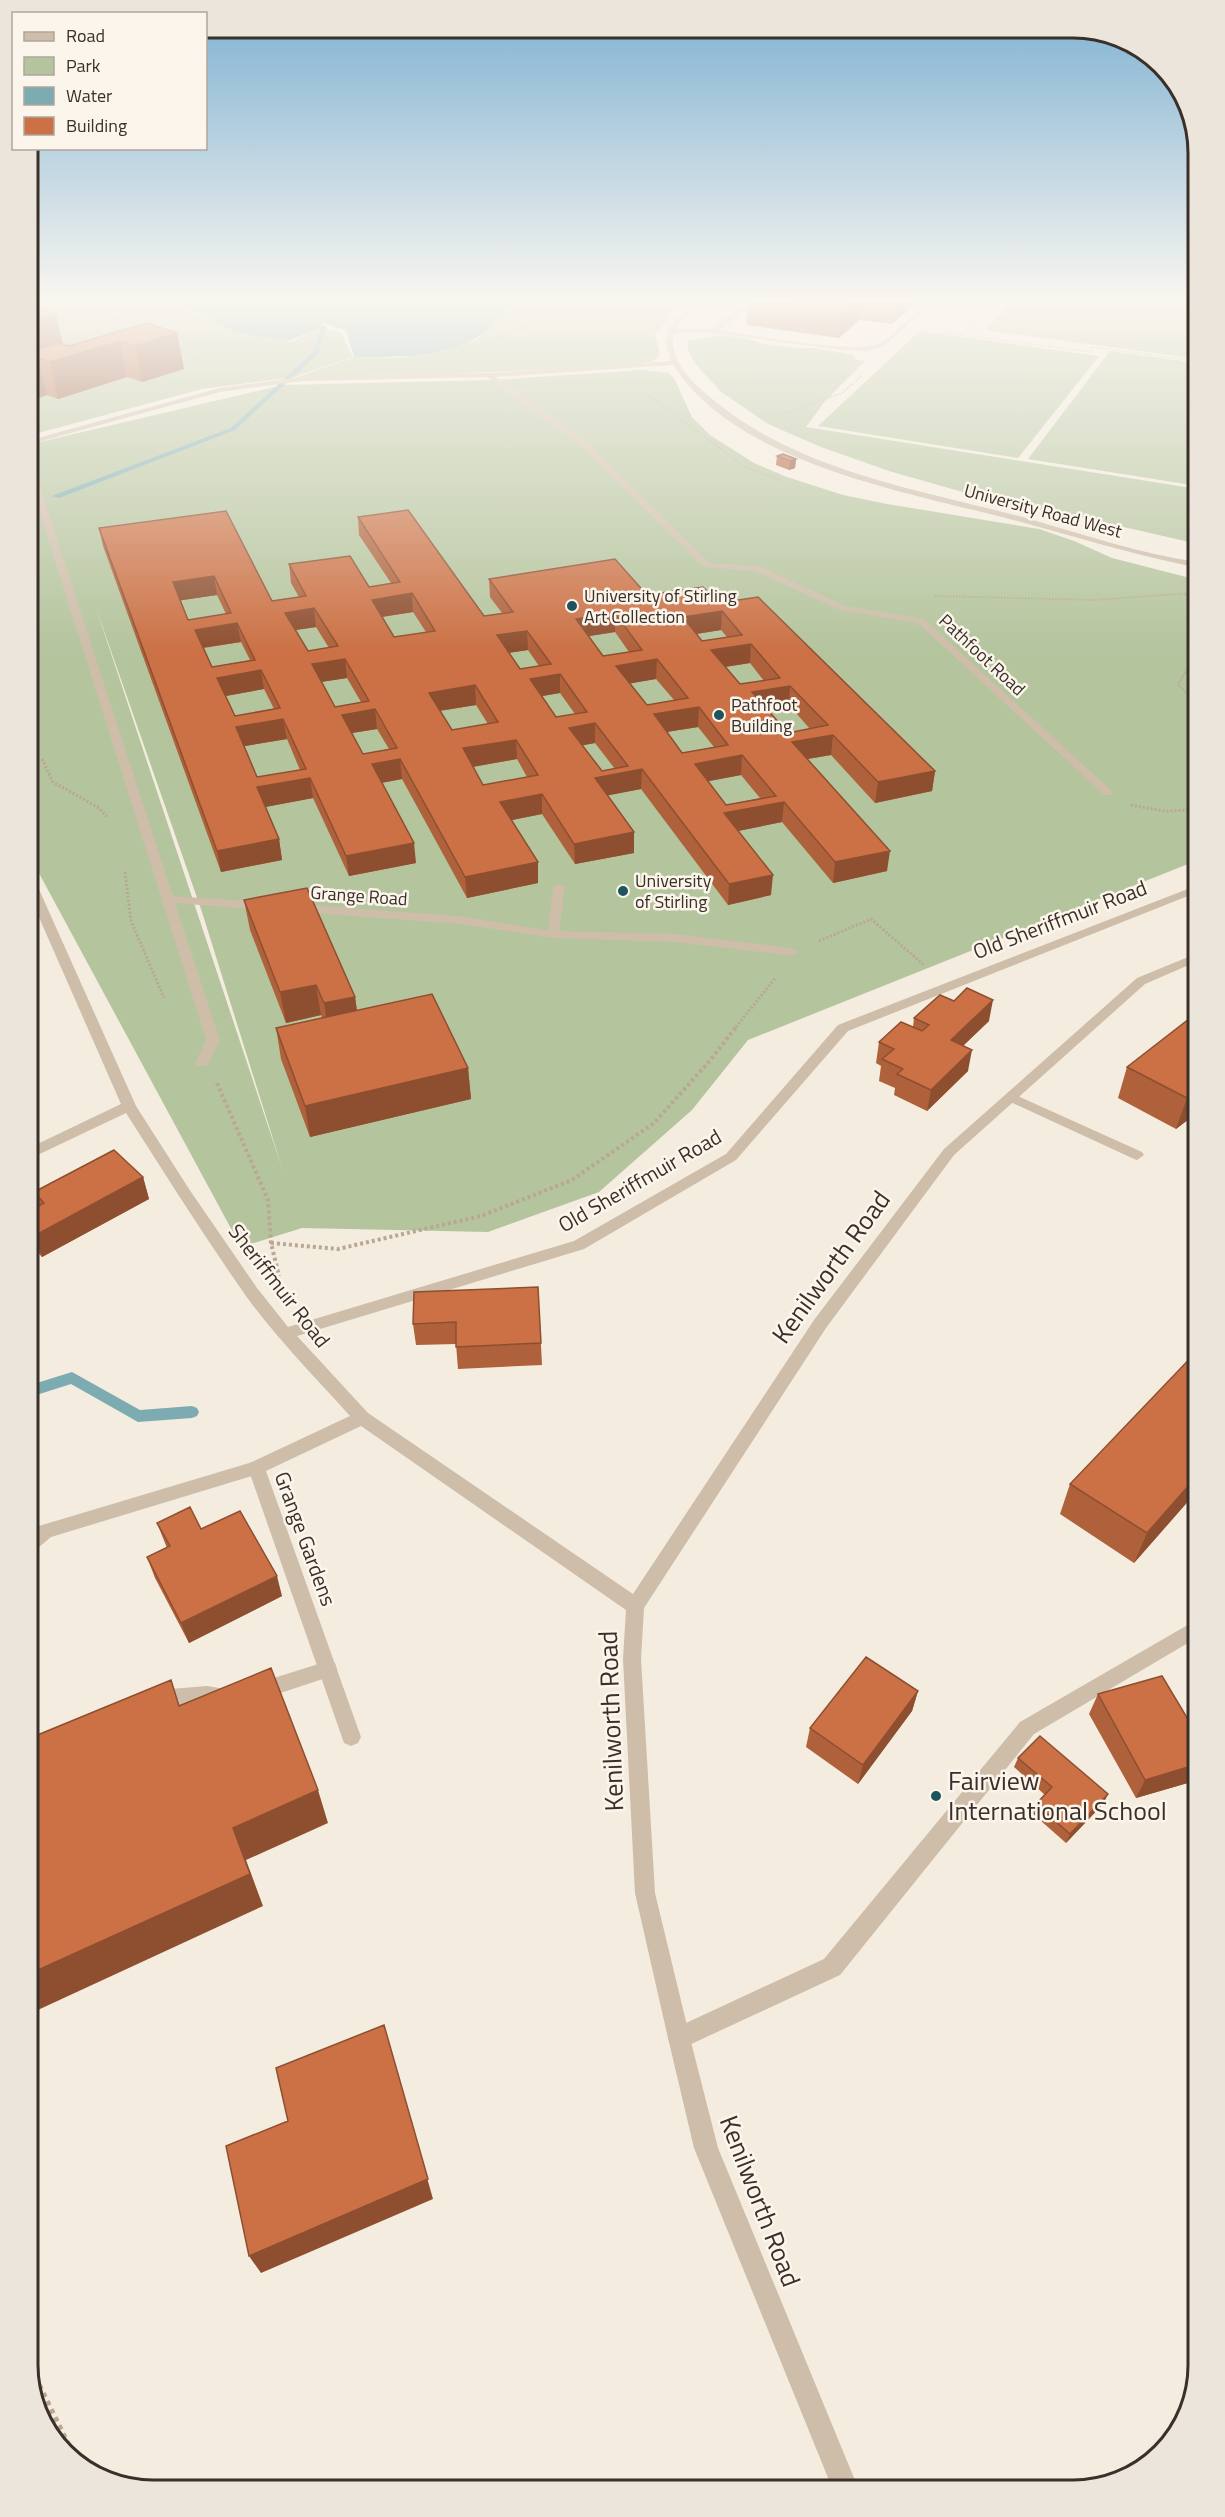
<svg xmlns="http://www.w3.org/2000/svg" width="1225" height="2517" viewBox="0 0 1225 2517" font-family="'Titillium Web',sans-serif">
  <style>
    .green { fill: #b4c49d; fill-rule: evenodd }
    .water { fill: #7cacb2 }
    .lines { fill: none; stroke-linecap: round; stroke-linejoin: round }
    .stream { fill: #7cacb2; fill-rule: evenodd }
    .path-far4 { stroke: #b9a793; stroke-width: 1.5; stroke-dasharray: 1.5 1.5; stroke-linecap: butt }
    .path-far3 { stroke: #b9a793; stroke-width: 2; stroke-dasharray: 1.5 1.5; stroke-linecap: butt }
    .path-far2 { stroke: #b9a793; stroke-width: 3; stroke-dasharray: 2 2; stroke-linecap: butt }
    .path-far1 { stroke: #b9a793; stroke-width: 4; stroke-dasharray: 3 3; stroke-linecap: butt }
    .path { stroke: #b9a793; stroke-width: 6; stroke-dasharray: 4.5 4.5; stroke-linecap: butt }
    .lane { fill: #cdbda9; fill-rule: evenodd }
    .street { fill: #cdbda9; fill-rule: evenodd }
    .wall { fill: #af613b; fill-rule: evenodd }
    .shaded-wall { fill: #8e4f30 }
    .building { fill: #cb7145; stroke: #8e4f30; stroke-width: 1.5; fill-rule: evenodd }
    .poi-dot { fill: #1d545e; stroke: #fbf5eb; stroke-width: 2 }
    .labels { text-anchor: middle; stroke-width: 5; stroke-linejoin: round; paint-order: stroke }
    .far-street-label { font-size: 18px; fill: #3a3029; stroke: #fbf5eb }
    .far-poi-label { font-size: 18px; fill: #3a3029; stroke: #fbf5eb; text-anchor: start }
    .street-label { font-size: 21px; fill: #3a3029; stroke: #fbf5eb }
    .near-street-label { font-size: 26px; fill: #3a3029; stroke: #fbf5eb }
    .near-poi-label { font-size: 26px; fill: #3a3029; stroke: #fbf5eb; text-anchor: start }
    .rim { fill: none; stroke: #3a3029; stroke-width: 3 }
  </style>
  <rect width="100%" height="100%" fill="#f4ecde"/>
  <!-- green -->
  <path class="green" d="M27 300H167L228 329 292 342 321 326 341 333 353 357 294 377 202 389 27 436Z
    M516 300H668L666 302 676 306 655 334 660 353 658 358 652 361 633 365 283 382 355 357 400 358 477 340 512 301Z
    M1014 300H1171L1198 303V359L985 330Z
    M920 331 1098 356H1099L1018 458 818 426Z
    M720 335 749 339 764 344 796 348H814L854 355 856 360 865 361 825 401 806 427 1198 489V544L1080 517 998 502 889 471 821 447 768 424 720 391 695 363 688 351 687 341Z
    M1110 351 1198 363V486L1028 459Z
    M641 370 669 373 674 378 692 417 710 435 754 463 787 477 843 495 887 504 1039 529 1074 541 1112 558 1198 580V860L748 1040 692 1110 599 1192 488 1232 302 1228 241 1247 27 851V445L283 385 492 380ZM95 605 202 912 283 1171Z"/>
  <!-- water -->
  <path class="water" d="M170 300H516C504 311 491 330 476 338 440 358 394 357 354 357L346 330 323 323 324 326 288 341 235 332Z"/>
  <g class="lines">
    <!-- stream -->
    <path class="stream" d="M322 325 327 326 318 354 235 430 59 498 52 496 231 428 313 352Z
      M72 1372 140 1410 192 1406 197 1408 199 1412 197 1416 192 1418 138 1422 71 1384 27 1398V1386Z"/>
    <!-- path-far4 -->
    <path class="path-far4" d="M85 300 135 328
      M938 332 1092 352V347L1198 361
      M962 334 976 322
      M623 341 630 323
      M478 347 539 319
      M177 350 208 364
      M646 393 745 467 780 480
      M780 415 842 393 861 376"/>
    <!-- path-far3 -->
    <path class="path-far3" d="M1185 594 1198 610
      M935 596 1094 600 1191 593
      M1198 660 1190 664 1178 685 1198 703"/>
    <!-- path-far2 -->
    <path class="path-far2" d="M42 759 53 782 99 808 108 818
      M1131 805 1164 811 1198 810
      M125 872 131 921 164 998
      M819 941 871 919 925 966
      M736 1027 776 977"/>
    <!-- path-far1 -->
    <path class="path-far1" d="M217 1083 268 1200 271 1243 279 1276
      M271 1243 338 1249 481 1216 572 1180 654 1123 707 1064 737 1026"/>
    <!-- path -->
    <path class="path" d="M27 2361 75 2459"/>
    <!-- lane -->
    <path class="lane" d="M608 300H621L562 310 559 308Z
      M663 300H705L684 317 676 329H711L752 300H758L719 330C748 334 860 355 881 343 898 332 914 313 930 300H936L884 346 867 351 841 350 713 333H674C669 357 686 376 703 391 792 471 914 488 1026 518 1082 534 1140 554 1198 562V568L1185 565C1128 553 1073 536 1017 521 909 492 739 466 673 365L496 377 585 440 709 563 760 566 845 606 924 619 1112 791V795H1104L918 623 840 610 755 571 704 567 579 444 487 377 301 381 220 392 27 445V441L220 388 301 377 489 373 671 361 666 344 668 333 666 331 691 304Z
      M27 457 31 459 173 896 263 902 269 906 263 910 175 903 220 1040 207 1066H197L195 1063 206 1040 27 472Z
      M559 884 565 887 559 931 675 934 793 948 799 952 793 956 675 942 553 938 459 924 296 912 290 908 296 904 459 916 548 930 553 887Z
      M1011 1093 1142 1152 1144 1155 1137 1160 1132 1158 1006 1100 1004 1097Z
      M256 1461 262 1463 264 1468 262 1473 51 1537 33 1552 27 1554V1536L39 1526Z
      M1198 1619V1637L1034 1734 840 1975 687 2046 679 2049 671 2046 668 2038 671 2030 824 1959 1020 1722Z
      M328 1661 335 1663 337 1669 335 1675 259 1700 252 1697 250 1691 252 1685Z
      M207 1686 231 1690 233 1696 231 1702 224 1705 159 1708 152 1705 149 1699 152 1693 159 1690Z"/>
    <!-- street -->
    <path class="street" d="M27 873 33 876 136 1106 189 1189 257 1288 288 1327 574 1241 726 1154 838 1025 1198 885V892L848 1031 736 1160 584 1249 297 1336 368 1413 633 1594 814 1320 944 1149 1137 978 1198 953V961L1145 984 954 1155 826 1328 644 1608 641 1659 655 1893 690 2038 718 2148 859 2490H833L694 2148 668 2038 635 1893 623 1659 626 1610 361 1426 266 1471 361 1737 358 1743 351 1746 344 1743 248 1468 250 1463 350 1416C315 1377 277 1339 246 1296 204 1236 165 1174 126 1113L27 1160V1149L121 1104 27 890Z"/>
  </g>
  <!-- wall -->
  <path class="wall" d="M748 300H918L892 324 859 320 839 338 746 325Z
    M27 305 56 314 62 344 69 346 177 333 184 369 142 382 127 377 58 399 47 395 27 402Z
    M777 456 796 459 795 468 789 470 776 465Z
    M358 517 484 616 502 613 490 597 489 579 719 603 935 771 932 791 875 803 831 755 807 759 887 871 833 883 782 822 738 831 771 895 728 905 641 789 608 795 634 853 575 864 542 814 512 820 538 862V883L467 898 402 779 382 783 416 863 349 876 313 798 265 807 279 839 282 860 221 872 103 546 99 528 272 601 299 597 291 583 289 564 369 587 391 583 359 535ZM217 595 226 614 188 620 180 600ZM413 612 426 632 394 637 382 617ZM316 627 329 648 308 651 296 630ZM721 630 727 637 702 641 697 634ZM615 632 629 652 603 656 589 636ZM241 642 250 660 212 667 204 648ZM528 650 539 666 520 669 509 653ZM750 663 764 681 740 684 725 667ZM347 678 361 702 335 707 321 682ZM656 679 674 700 647 705 630 683ZM264 689 274 709 235 716 226 696ZM560 693 575 714 556 717 542 696ZM476 705 488 724 452 730 440 711ZM789 705 810 729 788 733 767 709ZM698 727 714 747 682 753 667 732ZM377 729 389 749 363 754 352 733ZM287 739 300 770 257 777 244 746ZM595 743 615 769 602 771 582 745ZM517 759 527 777 483 785 473 767ZM741 775 760 798 726 805 708 781Z
    M244 900 355 997 357 1010 468 1068 471 1099 310 1137 281 1059 276 1028 322 1018 321 1015 286 1023 250 930Z
    M1198 1012V1112L1176 1129 1118 1098 1127 1067Z
    M914 1018 989 1021 963 1046 968 1071 927 1111 894 1095 895 1088 879 1081 881 1066 876 1063 879 1042 913 1027Z
    M143 1177 149 1199 42 1257 27 1241V1212L39 1206 34 1192Z
    M538 1287 542 1365 458 1369 456 1344 416 1345 413 1324Z
    M1070 1484 1198 1490 1134 1563 1060 1514Z
    M157 1523 201 1529 282 1596 189 1643 155 1578 147 1557 167 1548Z
    M918 1691 912 1711 858 1784 806 1747 810 1728Z
    M1098 1694 1198 1736V1780L1136 1798 1089 1714Z
    M1018 1758 1108 1794 1103 1804 1066 1843 1032 1813 1036 1804 1045 1795 1014 1767Z"/>
  <!-- shaded-wall -->
  <path class="shaded-wall" d="M855 300H861L859 320 839 338 842 311Z
    M895 300H918L892 324Z
    M56 314 64 350 27 361V323Z
    M177 333 184 369 142 382 135 346Z
    M120 341 127 377 58 399 50 362Z
    M38 358 47 395 27 402V362Z
    M796 459 795 468 789 470 790 461Z
    M214 576 217 595 177 601 173 582Z
    M412 593 413 612 374 618 372 600Z
    M314 608 316 627 288 631 285 613Z
    M722 611 721 630 682 636 683 617Z
    M615 613V632L577 638 576 619Z
    M237 623 241 642 199 648 195 630Z
    M527 631 528 650 498 654 497 635Z
    M751 644 750 663 711 669V650Z
    M345 659 347 678 314 683 312 664Z
    M657 659 656 679 616 686V666Z
    M261 670 264 689 220 697 217 678Z
    M560 674V693L531 698 530 679Z
    M475 685 476 705 431 712 429 693Z
    M790 686 789 705 751 712 752 692Z
    M699 707 698 727 653 734 654 714Z
    M375 709 377 729 345 734 342 715Z
    M283 719 287 739 240 747 236 727Z
    M595 723V743L569 748V728Z
    M833 735 831 755 790 762 792 742Z
    M516 740 517 759 465 768 463 748Z
    M742 755 741 775 694 784 695 764Z
    M400 759 402 779 374 784 372 764Z
    M642 769 641 789 595 798V778Z
    M935 771 932 791 875 803 878 782Z
    M310 778 313 798 260 808 257 787Z
    M542 794V814L501 822 500 802Z
    M784 802 782 822 723 834 724 813Z
    M634 832V853L575 864 574 844Z
    M279 839 282 860 221 872 217 851Z
    M414 843 416 863 349 876 346 856Z
    M890 851 887 871 833 883 835 862Z
    M538 862V883L467 898 465 877Z
    M773 875 771 895 728 905 729 884Z
    M316 985 321 1015 286 1023 280 992Z
    M355 997 359 1027 329 1034 324 1003Z
    M993 1000 989 1021 947 1061 951 1040Z
    M972 1050 968 1071 927 1111 931 1090Z
    M468 1068 471 1099 310 1137 305 1106Z
    M1198 1089V1112L1176 1129 1187 1098Z
    M143 1177 149 1199 42 1257 34 1236Z
    M1198 1475V1490L1134 1563 1147 1533Z
    M277 1576 282 1596 189 1643 181 1623Z
    M918 1691 912 1711 858 1784 863 1765Z
    M1198 1764V1780L1136 1798 1145 1780Z
    M318 1790 328 1823 246 1860 263 1906 27 2015V1975L233 1828Z
    M1108 1794 1103 1804 1066 1843 1070 1834Z
    M384 2025 433 2199 261 2273 249 2256Z"/>
  <!-- building -->
  <path class="building" d="M757 300H855L842 311Z
    M27 305 56 314 27 323Z
    M147 323 177 333 135 346 120 341 50 362 38 358 27 362V352L60 343 69 346Z
    M783 454 796 459 790 461 777 456Z
    M408 510 484 616 513 612 489 579 615 559 647 595 703 587 719 603 758 597 935 771 878 782 833 735 792 742 890 851 835 862 784 802 724 813 773 875 729 884 642 769 595 778 634 832 574 844 542 794 500 802 538 862 465 877 400 759 372 764 414 843 346 856 310 778 257 787 279 839 217 851 99 528 226 511 272 601 306 596 289 564 350 556 369 587 400 582 358 517ZM214 576 231 613 188 620 173 582ZM412 593 435 631 394 637 372 600ZM314 608 338 646 308 651 285 613ZM722 611 742 635 702 641 683 617ZM615 613 642 650 603 656 576 619ZM237 623 255 660 212 667 195 630ZM527 631 551 664 520 669 497 635ZM751 644 780 678 740 684 711 650ZM345 659 369 701 335 707 312 664ZM657 659 688 698 647 705 616 666ZM261 670 280 708 235 716 217 678ZM560 674 587 712 556 717 530 679ZM475 685 498 722 452 730 429 693ZM790 686 828 725 788 733 752 692ZM699 707 728 745 682 753 654 714ZM375 709 397 748 363 754 342 715ZM283 719 306 769 257 777 236 727ZM595 723 628 766 602 771 569 728ZM516 740 538 775 483 785 463 748ZM742 755 776 796 726 805 695 764Z
    M307 888 355 997 324 1003 316 985 280 992 244 900Z
    M967 988 993 1000 951 1040 972 1050 931 1090 897 1074 903 1069 882 1059 894 1049 879 1042 901 1022 922 1031 929 1025 914 1018 940 995 954 1001Z
    M432 994 468 1068 305 1106 276 1028Z
    M1198 1012V1089L1187 1098 1127 1067Z
    M114 1150 143 1177 34 1236 27 1228V1212L44 1203 34 1192Z
    M538 1287 541 1343 456 1347V1322L413 1324 414 1292Z
    M1198 1350V1475L1147 1533 1070 1484Z
    M190 1507 201 1529 240 1511 277 1576 181 1623 147 1557 170 1546 157 1523Z
    M866 1657 918 1691 863 1765 810 1728Z
    M271 1668 318 1790 233 1828 250 1874 27 1975V1728L35 1736 171 1680 179 1706Z
    M1162 1676 1198 1736V1764L1145 1780 1098 1694Z
    M1040 1736 1108 1794 1070 1834 1036 1804 1052 1787 1018 1758Z
    M384 2025 428 2179 249 2256 226 2146 288 2121 276 2068Z"/>
  <!-- sky -->
  <linearGradient id="sky" x2="0" y2="1"><stop stop-color="#7db1d2"/><stop offset="0.46" stop-color="#faf6f0"/><stop offset="1" stop-color="#faf6f0" stop-opacity="0"/></linearGradient>
  <rect width="1225" height="652" fill="url(#sky)"/>
  <!-- markers -->
  <g class="poi-dot">
    <circle cx="572" cy="606" r="6"/>
    <circle cx="719" cy="715" r="6"/>
    <circle cx="623" cy="891" r="6"/>
    <circle cx="936" cy="1796" r="6"/>
  </g>
  <g class="labels">
    <!-- far-street labels -->
    <g class="far-street-label">
      <text transform="translate(1043 511) rotate(15)" y="6">University Road West</text>
      <text transform="translate(982 655) rotate(43)" y="6">Pathfoot Road</text>
      <text transform="translate(359 896) rotate(4)" y="6">Grange Road</text>
    </g>
    <!-- far-poi labels -->
    <g class="far-poi-label">
      <text x="584" y="602">University of Stirling<tspan x="584" dy="21">Art Collection</tspan></text>
      <text x="731" y="711">Pathfoot<tspan x="731" dy="21">Building</tspan></text>
      <text x="635" y="887">University<tspan x="635" dy="21">of Stirling</tspan></text>
    </g>
    <!-- street labels -->
    <g class="street-label">
      <text transform="translate(1060 920) rotate(-21)" y="7">Old Sheriffmuir Road</text>
      <text transform="translate(640 1181) rotate(-30)" y="7">Old Sheriffmuir Road</text>
      <text transform="translate(279 1286) rotate(52)" y="7">Sheriffmuir Road</text>
      <text transform="translate(305 1539) rotate(70)" y="7">Grange Gardens</text>
    </g>
    <!-- near-street labels -->
    <g class="near-street-label">
      <text transform="translate(831 1267) rotate(-54)" y="9">Kenilworth Road</text>
      <text transform="translate(611 1721) rotate(-92)" y="9">Kenilworth Road</text>
      <text transform="translate(760 2201) rotate(69)" y="9">Kenilworth Road</text>
    </g>
    <!-- near-poi labels -->
    <g class="near-poi-label">
      <text x="948" y="1790">Fairview<tspan x="948" dy="30">International School</tspan></text>
    </g>
  </g>
  <!-- crop -->
  <path d="M0 0H1225V2517H0ZM153 38H1073A115 115 0 0 1 1188 153V2365A115 115 0 0 1 1073 2480H153A115 115 0 0 1 38 2365V153A115 115 0 0 1 153 38Z" fill="#ece5db" fill-rule="evenodd"/>
  <path class="rim" d="M153 38H1073A115 115 0 0 1 1188 153V2365A115 115 0 0 1 1073 2480H153A115 115 0 0 1 38 2365V153A115 115 0 0 1 153 38Z"/>
  <!-- legend -->
  <rect x="12" y="12" width="195" height="138" fill="#fbf5eb" stroke="#aea69d" stroke-width="1.5"/>
  <rect x="24" y="32" width="30" height="9" fill="#cdbda9" stroke="#aea69d" stroke-width="1.5"/>
  <text x="66" y="42" font-size="18" fill="#3a3029">Road</text>
  <rect x="24" y="57" width="30" height="18" fill="#b4c49d" stroke="#aea69d" stroke-width="1.5"/>
  <text x="66" y="72" font-size="18" fill="#3a3029">Park</text>
  <rect x="24" y="87" width="30" height="18" fill="#7cacb2" stroke="#aea69d" stroke-width="1.5"/>
  <text x="66" y="102" font-size="18" fill="#3a3029">Water</text>
  <rect x="24" y="117" width="30" height="18" fill="#cb7145" stroke="#aea69d" stroke-width="1.5"/>
  <text x="66" y="132" font-size="18" fill="#3a3029">Building</text>
</svg>
